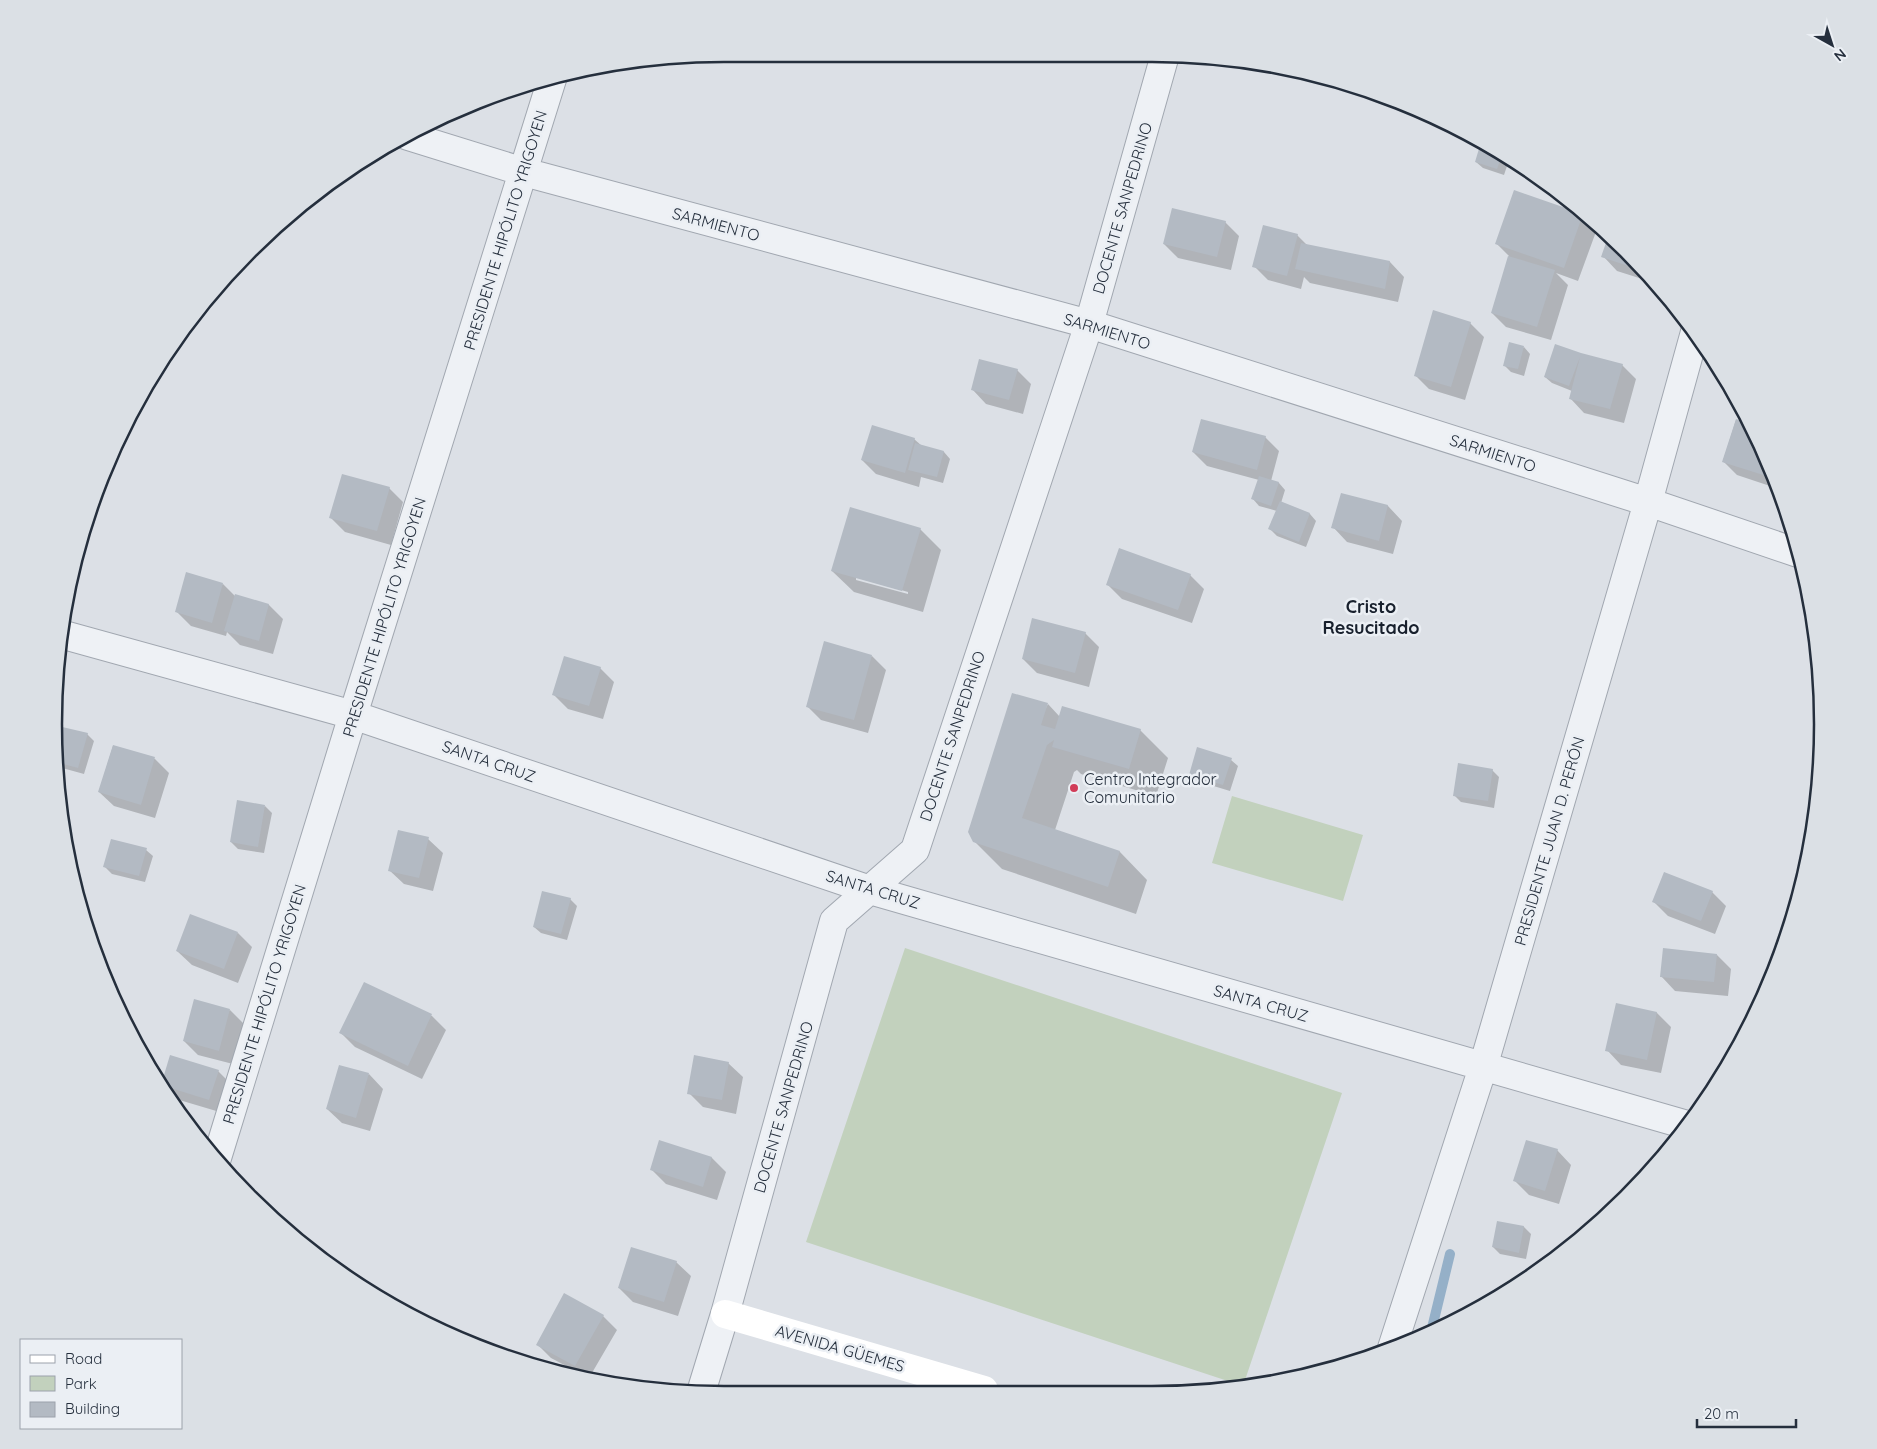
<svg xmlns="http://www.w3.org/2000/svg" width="1877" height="1449" viewBox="0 0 1877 1449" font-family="Quicksand,sans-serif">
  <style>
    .green { fill: #c2d1bd }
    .shadow { fill: #0003; fill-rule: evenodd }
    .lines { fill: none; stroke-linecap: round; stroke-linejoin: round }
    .stream { stroke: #95b0c8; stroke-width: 10 }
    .building { fill: #b3bac3 }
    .minor-casing { stroke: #a1a7b0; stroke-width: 30 }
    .minor { stroke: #eef1f5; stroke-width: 28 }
    .secondary { stroke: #fff; stroke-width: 28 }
    .poi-dot { fill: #d13c58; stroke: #ebeff4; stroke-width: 2 }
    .labels { text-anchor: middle; stroke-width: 5; stroke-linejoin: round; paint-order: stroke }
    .street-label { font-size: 16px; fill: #252f3d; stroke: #ebeff4 }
    .poi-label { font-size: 16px; fill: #252f3d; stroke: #ebeff4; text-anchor: start }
    .neighbourhood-label { font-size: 18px; font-weight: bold; fill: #18202d; stroke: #ebeff4 }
    .rim { fill: none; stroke: #252f3d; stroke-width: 2.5 }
  </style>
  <rect width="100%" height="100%" fill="#dce0e6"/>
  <!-- green -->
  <path class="green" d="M1232 796 1363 835 1343 901 1212 863Z
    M905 948 1342 1093 1243 1386 806 1242Z"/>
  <!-- shadow -->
  <path class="shadow" d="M1482 143 1509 160 1504 175 1483 168 1476 162Z
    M1582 215 1597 229 1578 281 1556 273 1568 285 1551 340 1506 327 1492 313 1509 256 1497 244Z
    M1225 222 1239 236 1231 270 1178 258 1164 244Z
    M1297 235 1307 245 1390 262 1404 277 1398 302 1310 283 1304 277 1301 289 1268 280 1254 266Z
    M1609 238 1657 282 1658 284 1617 271 1603 256Z
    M1470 323 1484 337 1465 400 1429 389 1415 375Z
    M1524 347 1530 354 1524 376 1511 372 1504 365Z
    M1581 354 1622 365 1636 379 1624 423 1584 413 1570 398 1572 391 1552 383 1545 377Z
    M1017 370 1031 384 1023 414 986 404 972 389Z
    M1736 420 1749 424 1772 468 1779 489 1737 475 1723 461Z
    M1265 437 1279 451 1271 481 1279 483 1285 490 1281 503 1310 514 1316 521 1306 547 1277 536 1270 529 1277 511 1259 506 1253 499 1259 480 1207 466 1193 452Z
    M914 439 922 446 944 452 950 459 943 483 921 477 919 487 876 474 862 460Z
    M389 488 403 502 391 545 345 532 331 518Z
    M1342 494 1388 506 1402 521 1393 554 1347 542 1333 527Z
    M920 529 941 550 923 612 854 592 832 571ZM856 577 908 592V594L856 580Z
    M1190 575 1204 589 1192 623 1122 599 1108 585Z
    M223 584 235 596 269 605 283 619 273 654 240 645 227 632 226 636 191 626 177 612Z
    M1085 633 1099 647 1089 687 1037 673 1023 659Z
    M872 656 886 670 868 733 821 720 807 706Z
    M600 668 614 682 603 719 568 709 554 695Z
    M1048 704 1060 717 1140 730 1168 758 1156 796 1081 774 1077 770 1074 772 1055 830 1120 852 1147 880 1136 914 1002 869 974 841Z
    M58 727 87 734 94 741 84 774 55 766Z
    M113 746 155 759 169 773 155 818 114 806 99 792Z
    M1231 760 1238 766 1230 791 1197 781 1190 774Z
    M1492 770 1499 777 1494 808 1461 802 1454 795Z
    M265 806 272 813 264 853 238 849 231 842Z
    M428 839 443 853 433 891 404 884 389 870Z
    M146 850 153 856 145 882 112 874 105 867Z
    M1712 892 1726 906 1715 934 1668 916 1654 902Z
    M570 899 577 906 567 940 541 933 534 927Z
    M238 933 252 947 238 983 192 965 177 951Z
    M1717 955 1731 969 1728 996 1675 991 1661 976Z
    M365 984 432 1016 446 1030 422 1079 355 1047 341 1033Z
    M1617 1004 1657 1013 1671 1027 1661 1073 1621 1065 1607 1050Z
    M230 1010 244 1024 233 1064 198 1055 184 1041Z
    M728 1063 743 1077 736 1114 703 1107 689 1093Z
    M218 1071 232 1085 223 1113 176 1099 161 1085Z
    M369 1074 383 1089 370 1131 342 1123 327 1109Z
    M660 1142 712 1158 726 1172 717 1200 666 1184 652 1170Z
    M1557 1150 1571 1165 1559 1204 1529 1195 1515 1181Z
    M1498 1223 1524 1227 1531 1234 1526 1259 1500 1254 1493 1247Z
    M676 1262 691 1276 678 1316 633 1302 619 1288Z
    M603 1316 617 1330 589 1378 551 1358 537 1344Z"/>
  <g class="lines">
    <!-- stream -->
    <path class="stream" d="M1432 1328 1450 1254"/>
  </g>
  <!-- building -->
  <path class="building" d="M1481 142 1502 155 1497 169 1475 162Z
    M1514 190 1583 214 1564 268 1495 244Z
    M1172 208 1226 221 1217 257 1163 244Z
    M1263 225 1298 234 1287 276 1252 267Z
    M1608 237 1644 271 1601 257Z
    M1301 243 1390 261 1385 289 1295 269Z
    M1508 256 1555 270 1537 327 1491 313Z
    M1433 310 1471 322 1451 387 1414 376Z
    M1509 342 1524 346 1518 369 1503 366Z
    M1555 344 1581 353 1623 364 1610 409 1569 399 1580 357 1569 386 1544 377Z
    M979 359 1018 369 1009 400 971 390Z
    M1201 419 1266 436 1257 470 1192 452Z
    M1736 419 1748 423 1772 468 1776 479 1722 462Z
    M872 425 915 438 905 473 861 460Z
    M915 443 944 451 937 477 908 470Z
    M342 474 390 487 377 531 329 518Z
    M1259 476 1279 482 1271 506 1251 499Z
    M1341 493 1388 505 1379 541 1331 528Z
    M1280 501 1310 513 1299 542 1268 529Z
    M850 507 921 528 902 591 831 571Z
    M1119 548 1191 574 1178 610 1106 585Z
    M186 572 223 583 212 623 175 612Z
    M235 594 269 604 259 641 224 631Z
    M1032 618 1086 632 1075 673 1022 659Z
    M824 641 872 655 854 720 806 707Z
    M564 656 601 667 589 706 552 695Z
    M1012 693 1048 703 1041 725 1055 729 1062 706 1141 729 1129 769 1052 747 1054 740 1047 745 1022 818 1120 851 1108 887 973 842 968 832Z
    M58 726 88 733 78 768 56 762Z
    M113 745 155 757 141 805 98 792Z
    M1197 747 1232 758 1223 785 1189 775Z
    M1458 763 1493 769 1488 801 1453 796Z
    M237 800 265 805 258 847 230 842Z
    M398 830 429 837 419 878 388 871Z
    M111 839 147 848 139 876 103 867Z
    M1664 872 1713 891 1701 921 1652 902Z
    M542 891 571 898 561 934 533 927Z
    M190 914 238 932 224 969 176 951Z
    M1663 948 1717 954 1714 982 1660 977Z
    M364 982 432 1014 408 1066 339 1033Z
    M194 999 230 1009 219 1051 183 1041Z
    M1616 1003 1657 1012 1647 1060 1605 1051Z
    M170 1055 219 1070 209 1100 161 1085Z
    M694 1055 729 1062 722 1100 687 1094Z
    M339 1065 369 1073 356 1118 326 1109Z
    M659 1140 712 1157 703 1187 650 1170Z
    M1526 1140 1558 1149 1545 1191 1513 1181Z
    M1497 1221 1524 1226 1519 1253 1492 1247Z
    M631 1247 677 1261 664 1302 618 1288Z
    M564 1293 604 1315 575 1366 536 1345Z"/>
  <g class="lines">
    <defs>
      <path id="minor" d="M408 136 524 172 1089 324 1648 502 1798 553
        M64 635 353 715 870 890 1687 1125
        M217 1158 353 715 553 76
        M1392 1348 1483 1067 1648 502 1695 332
        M702 1389 725 1314 834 921 915 850 1089 324 1165 55"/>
    </defs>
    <!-- minor casing -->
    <use href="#minor" class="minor-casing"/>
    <!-- minor -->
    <use href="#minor" class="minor"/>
    <!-- secondary -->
    <path class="secondary" d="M725 1314 984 1390"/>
  </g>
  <!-- markers -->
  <circle class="poi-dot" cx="1074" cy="788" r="5"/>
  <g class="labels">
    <!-- street labels -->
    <g class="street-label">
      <text transform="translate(1122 208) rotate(-74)" y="6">DOCENTE SANPEDRINO</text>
      <text transform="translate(716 224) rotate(15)" y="6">SARMIENTO</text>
      <text transform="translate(505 230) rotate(-73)" y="6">PRESIDENTE HIPÓLITO YRIGOYEN</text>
      <text transform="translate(1107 331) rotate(17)" y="6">SARMIENTO</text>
      <text transform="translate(1493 453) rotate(18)" y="6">SARMIENTO</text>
      <text transform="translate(384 617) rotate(-73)" y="6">PRESIDENTE HIPÓLITO YRIGOYEN</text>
      <text transform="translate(952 736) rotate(-72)" y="6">DOCENTE SANPEDRINO</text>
      <text transform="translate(489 761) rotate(19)" y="6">SANTA CRUZ</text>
      <text transform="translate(1549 841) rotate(-74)" y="6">PRESIDENTE JUAN D. PERÓN</text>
      <text transform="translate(873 889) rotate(17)" y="6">SANTA CRUZ</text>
      <text transform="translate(1261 1003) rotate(16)" y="6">SANTA CRUZ</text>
      <text transform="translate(264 1004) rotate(-73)" y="6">PRESIDENTE HIPÓLITO YRIGOYEN</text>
      <text transform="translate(783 1107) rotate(-74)" y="6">DOCENTE SANPEDRINO</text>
      <text transform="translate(840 1348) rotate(16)" y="6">AVENIDA GÜEMES</text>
    </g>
    <!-- poi labels -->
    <g class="poi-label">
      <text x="1084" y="785">Centro Integrador<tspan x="1084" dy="18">Comunitario</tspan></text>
    </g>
    <!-- neighbourhood labels -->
    <g class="neighbourhood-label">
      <text x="1371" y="613">Cristo<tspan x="1371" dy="21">Resucitado</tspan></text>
    </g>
  </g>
  <!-- crop -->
  <path d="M0 0H1877V1449H0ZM724 62H1152A662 662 0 0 1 1814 724V724A662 662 0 0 1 1152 1386H724A662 662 0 0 1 62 724V724A662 662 0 0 1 724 62Z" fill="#dbe0e5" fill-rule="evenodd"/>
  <path class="rim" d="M724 62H1152A662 662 0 0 1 1814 724V724A662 662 0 0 1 1152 1386H724A662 662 0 0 1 62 724V724A662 662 0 0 1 724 62Z"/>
  <!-- legend -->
  <rect x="20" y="1339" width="162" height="90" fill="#ebeff4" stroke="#9ca2ab"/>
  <rect x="30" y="1355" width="25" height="8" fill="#ffffff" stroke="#9ca2ab"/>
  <text x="65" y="1364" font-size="15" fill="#252f3d">Road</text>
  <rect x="30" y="1376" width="25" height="15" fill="#c2d1bd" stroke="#9ca2ab"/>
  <text x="65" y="1389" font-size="15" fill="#252f3d">Park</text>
  <rect x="30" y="1402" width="25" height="15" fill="#b3bac3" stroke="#9ca2ab"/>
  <text x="65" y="1414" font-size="15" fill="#252f3d">Building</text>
  <!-- north arrow -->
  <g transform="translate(1832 45) rotate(141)" stroke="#ebeff4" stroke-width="4" paint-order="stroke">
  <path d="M0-4L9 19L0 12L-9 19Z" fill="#252f3d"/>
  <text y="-8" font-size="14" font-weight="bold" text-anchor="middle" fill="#252f3d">N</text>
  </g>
  <!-- scale -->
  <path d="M1697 1419v8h99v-8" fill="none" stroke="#252f3d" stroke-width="2.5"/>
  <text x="1704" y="1419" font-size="15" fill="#252f3d" stroke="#ebeff4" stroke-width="4" paint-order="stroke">20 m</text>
</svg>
